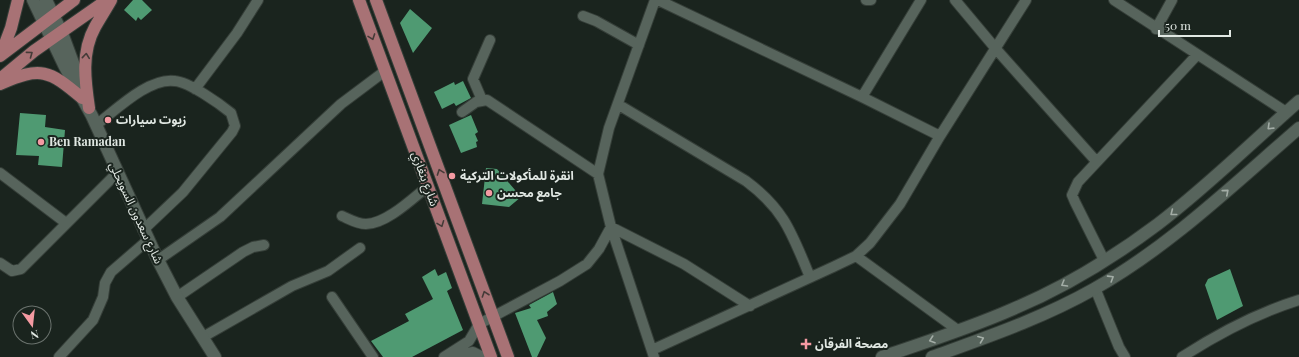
<svg xmlns="http://www.w3.org/2000/svg" width="1299" height="357" viewBox="0 0 1299 357" font-family="'Playfair Display','Noto Sans Arabic',serif">
  <style>
    .building { fill: #4f9a72 }
    .lines { fill: none; stroke-linecap: round; stroke-linejoin: round }
    .street-casing { stroke: #353e38; stroke-width: 12 }
    .secondary-casing { stroke: #353e38; stroke-width: 14 }
    .primary-casing { stroke: #353e38; stroke-width: 14 }
    .street { stroke: #57645c; stroke-width: 10 }
    .secondary { stroke: #57645c; stroke-width: 12 }
    .primary { stroke: #a87275; stroke-width: 12 }
    .oneway { stroke: #453b38 }
    .oneway2 { stroke: #a3ada6 }
    .poi-dot { fill: #f49aa2; stroke: #1a241e; stroke-width: 1.5 }
    .labels { text-anchor: middle; stroke-width: 4; stroke-linejoin: round; paint-order: stroke }
    .poi-label { font-size: 12px; font-weight: bold; fill: #e1e8e3; stroke: #1a241e; text-anchor: start }
    .street-label { font-size: 12px; fill: #e1e8e3; stroke: #1a241e }
  </style>
  <rect width="100%" height="100%" fill="#1a241e"/>
  <!-- building -->
  <path class="building" d="M133 0H142L152 10 141 20 138 17 136 21 124 10Z
    M410 9 432 28 413 53 400 23Z
    M463 81 471 98 456 106 454 103 442 109 434 92 454 82 455 85Z
    M20 113 46 115 45 127 65 130 62 167 38 165 39 156 16 155Z
    M471 115 478 132 475 134 478 141 476 142 477 147 461 153 449 125Z
    M486 168 497 169 521 197 509 207 482 204Z
    M435 269 438 276 446 272 452 288 447 291 463 330 412 357H383L371 341 409 321 405 314 433 299 422 277Z
    M1230 269 1243 306 1217 320 1205 285 1208 279Z
    M553 292 557 304 547 312 548 316 537 320 546 338 537 357H532L515 313 531 308 529 305Z"/>
  <g class="lines">
    <defs>
      <path id="street" d="M658 0 862 97 940 136
        M866 0H871
        M955 0 996 49 1096 161
        M1114 0 1286 112
        M583 16 596 21 639 45
        M1156 29 1172 0
        M195 89 237 33 258 0
        M862 97 921 0
        M482 100 473 79 490 40
        M619 105 746 181C785 210 792 234 810 277
        M462 112 476 102 487 100 598 174
        M96 125C116 110 149 77 175 81 189 82 220 104 231 113L235 126 232 132 183 192 143 230
        M0 173 66 223
        M342 216C349 219 357 224 366 224 386 224 412 199 427 187
        M856 256 959 331
        M158 260 220 217 341 104 385 71
        M1104 260 1075 202 1072 195 1078 182 1197 55
        M0 263 12 271 21 269 117 173
        M1095 288 1119 347 1125 357
        M177 297 243 252 253 247 264 245
        M332 297 373 357
        M203 337 292 286 328 271 360 248
        M652 350 833 267 856 256 870 243 900 204 940 136 1026 0
        M452 356 473 352 483 357
        M59 357 93 320 103 297 105 283 111 272 148 240
        M444 357 469 341 479 324 560 281 587 264 599 249 611 227 684 264 750 306
        M654 357 611 227 598 174 609 128 655 0
        M1182 357C1219 333 1257 313 1299 300"/>
      <path id="secondary" d="M33 0 64 65 92 116 158 260 177 297 215 357
        M46 0 62 33 82 87
        M882 357C926 342 970 328 1013 309 1063 288 1114 257 1158 224 1208 186 1252 142 1299 101
        M932 357C987 337 1043 318 1094 289 1170 246 1233 185 1299 128"/>
      <path id="primary" d="M359 0 491 357
        M376 0 508 357
        M1 54 11 28 18 0
        M0 56 74 0
        M0 79 34 51 107 0
        M0 84C41 66 49 70 82 98
        M89 108C85 81 81 52 95 27 100 18 106 9 111 0"/>
    </defs>
    <!-- street casing -->
    <use href="#street" class="street-casing"/>
    <!-- secondary casing -->
    <use href="#secondary" class="secondary-casing"/>
    <!-- primary casing -->
    <use href="#primary" class="primary-casing"/>
    <!-- street -->
    <use href="#street" class="street"/>
    <!-- secondary -->
    <use href="#secondary" class="secondary"/>
    <!-- primary -->
    <use href="#primary" class="primary"/>
  </g>
  <!-- one-way arrows -->
  <defs><path id="oneway-chevron" d="M-2-3.5L2.5 0L-2 3.5" fill="none" stroke-width="1.6" stroke-linecap="round" stroke-linejoin="round"/></defs>
  <g class="oneway">
    <use href="#oneway-chevron" transform="translate(372 37) rotate(70)"/>
    <use href="#oneway-chevron" transform="translate(30 54) rotate(-36)"/>
    <use href="#oneway-chevron" transform="translate(86 56) rotate(-84)"/>
    <use href="#oneway-chevron" transform="translate(440 172) rotate(-110)"/>
    <use href="#oneway-chevron" transform="translate(441 224) rotate(69)"/>
    <use href="#oneway-chevron" transform="translate(485 294) rotate(-109)"/>
  </g>
  <g class="oneway2">
    <use href="#oneway-chevron" transform="translate(1270 127) rotate(136)"/>
    <use href="#oneway-chevron" transform="translate(1226 192) rotate(-41)"/>
    <use href="#oneway-chevron" transform="translate(1173 213) rotate(142)"/>
    <use href="#oneway-chevron" transform="translate(1111 278) rotate(-32)"/>
    <use href="#oneway-chevron" transform="translate(1064 284) rotate(150)"/>
    <use href="#oneway-chevron" transform="translate(981 339) rotate(-21)"/>
    <use href="#oneway-chevron" transform="translate(932 340) rotate(161)"/>
  </g>
  <!-- markers -->
  <g class="poi-dot">
    <circle cx="108" cy="120" r="4"/>
    <circle cx="41" cy="142" r="4"/>
    <circle cx="452" cy="176" r="4"/>
    <circle cx="489" cy="193" r="4"/>
    <path d="M804 338h4v4h4v4h-4v4h-4v-4h-4v-4h4z"/>
  </g>
  <g class="labels">
    <!-- poi labels -->
    <g class="poi-label">
      <text x="116" y="124">زيوت سيارات</text>
      <text x="49" y="146">Ben Ramadan</text>
      <text x="460" y="180">انقرة للمأكولات التركية</text>
      <text x="497" y="197">جامع محسن</text>
      <text x="815" y="348">مصحة الفرقان</text>
    </g>
    <!-- street labels -->
    <g class="street-label">
      <text transform="translate(425 179) rotate(70)" y="4">شارع بنغازي</text>
      <text transform="translate(136 213) rotate(65)" y="4">شارع سعدون السويحلي</text>
    </g>
  </g>
  <!-- north arrow -->
  <g transform="translate(32 325) rotate(165)"><circle r="19" fill="#1a241e" stroke="#6a726d"/>
  <path d="M0-3L7 15L0 10L-7 15Z" fill="#f49aa2"/>
  <text y="-6" font-size="11" font-weight="bold" text-anchor="middle" fill="#e1e8e3">N</text>
  </g>
  <!-- scale -->
  <path d="M1159 30v6h71v-6" fill="none" stroke="#e1e8e3" stroke-width="2"/>
  <text x="1165" y="30" font-size="12" fill="#e1e8e3" stroke="#1a241e" stroke-width="3" paint-order="stroke">50 m</text>
</svg>
